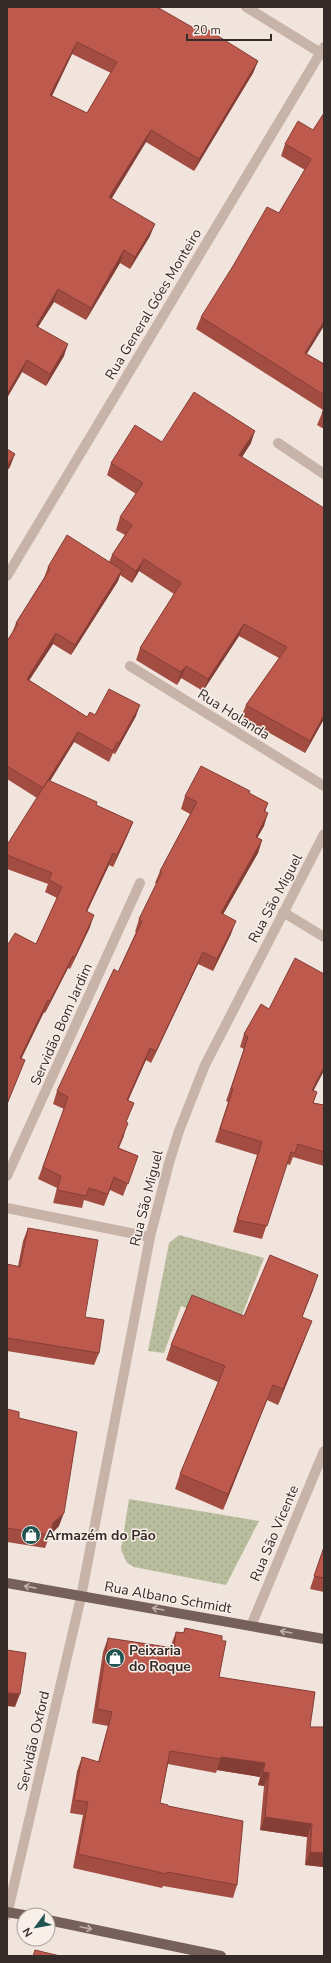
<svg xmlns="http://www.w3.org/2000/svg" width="331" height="1963" viewBox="0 0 331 1963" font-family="'Nunito Sans',sans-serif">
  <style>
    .park { fill: url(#park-dots) }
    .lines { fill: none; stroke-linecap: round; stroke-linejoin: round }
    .minor { stroke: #c8b3a9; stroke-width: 10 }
    .major { stroke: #76605b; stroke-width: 10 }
    .wall { fill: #a34d42; fill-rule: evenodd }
    .shaded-wall { fill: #853e36 }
    .building { fill: #be594d; stroke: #853e36; fill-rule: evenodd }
    .oneway { stroke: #beafa9 }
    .labels { text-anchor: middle; stroke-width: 3; stroke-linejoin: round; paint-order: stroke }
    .street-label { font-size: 14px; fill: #352b29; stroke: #f8efe9 }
    .poi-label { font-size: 14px; font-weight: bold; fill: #352b29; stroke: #f8efe9; text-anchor: start }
  </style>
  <defs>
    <pattern id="park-dots" width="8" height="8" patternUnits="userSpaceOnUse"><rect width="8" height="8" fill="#b8be9d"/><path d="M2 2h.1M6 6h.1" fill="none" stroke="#9fa387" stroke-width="1.8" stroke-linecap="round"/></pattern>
  </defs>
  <rect width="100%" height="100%" fill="#f0e4dd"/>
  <!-- park -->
  <path class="park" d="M179 1235 264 1258 237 1328 181 1306 164 1353 148 1351 169 1243Z
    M129 1499 259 1521 226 1585 134 1567 127 1563 121 1550Z"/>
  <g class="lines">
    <!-- minor -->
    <path class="minor" d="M246 7 324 55
      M278 443 324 474
      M7 576 324 47
      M130 666 324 786
      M283 912 324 937
      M7 1176 140 883
      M7 1208 150 1237
      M251 1626 324 1451
      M7 1915 81 1597 150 1237 169 1163 179 1131 205 1065 324 834"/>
    <!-- major -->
    <path class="major" d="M7 1583 324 1639
      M7 1912 24 1915
      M48 1920 221 1956"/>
  </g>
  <!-- wall -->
  <path class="wall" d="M7 7 199 31 258 61 253 73 194 171 146 142 112 198 150 236 130 269 120 263 86 320 54 302 38 327 64 356 46 386 22 372 7 398ZM72 54 111 73 87 113 52 96Z
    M313 130 307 354 324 364V429L317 425 322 413 323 410 196 329 201 317 279 213 305 170 281 156 285 144Z
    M162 442 251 443 242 457 324 719 305 753 241 717 246 705 279 658 239 636 203 691 181 678 177 685 136 660 140 648 174 594 139 571 132 583 120 575 118 581 71 655 53 644 29 680 87 717 95 715 136 716 115 754 113 753 109 762 74 742 50 781 96 805 133 822 128 834 113 867 109 865 87 912 90 927 70 969 68 968 45 1013 44 1012 21 1058 20 1072 7 1105V946L36 944 57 898 45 892 48 884 7 869V845L37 798 7 779V641L12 633 16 623 44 578 48 567 109 562 112 555 125 535 116 530 120 517 136 494 107 475 111 463Z
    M249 793 268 803 265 812 264 826 257 838 262 840 258 853 223 914 231 934 213 971 198 964 151 1063 146 1060 128 1100 126 1122 124 1136 119 1148 138 1156 123 1196 110 1190 104 1206 84 1200 82 1208 53 1203 57 1188 38 1179 64 1109 53 1104 57 1091 118 972 136 932H135L139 919 157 884 155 883 160 871 190 814 181 809 185 796Z
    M261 1004 314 1091V1103L324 1105V1166L293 1157 290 1165 287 1164 262 1239 233 1232 257 1155 215 1142 228 1102 226 1101 244 1049 240 1047 244 1034Z
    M28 1228 85 1317 99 1353 94 1365 7 1351V1264L18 1266 23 1241Z
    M313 1290 302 1317 306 1336 278 1405 267 1400 223 1510 175 1489 180 1474 218 1382 166 1360 171 1345Z
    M7 1409 19 1418 59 1526 50 1535 45 1548 7 1542Z
    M324 1546V1592L310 1589Z
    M185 1628 219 1677 310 1727 324 1867 305 1865 307 1837 260 1830 264 1786 258 1785 260 1777 217 1770 216 1773 168 1764 160 1803 168 1806 237 1885 233 1898 163 1886 162 1888 73 1868 83 1815 70 1813 77 1771 82 1757 98 1762 108 1726 92 1723 103 1652 108 1638 171 1648V1645L176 1632 183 1633Z"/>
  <!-- shaded-wall -->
  <path class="shaded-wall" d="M77 42 72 54 46 108 50 95Z
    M258 61 253 73 194 171 199 159Z
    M151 130 146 142 105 209 109 197Z
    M155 224 150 236 130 269 135 257Z
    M124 250 120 263 86 320 91 308Z
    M58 289 54 302 31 338 36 326Z
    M324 321V326L300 365 305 353Z
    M68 344 64 356 46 386 50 374Z
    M27 360 22 372 7 398V394Z
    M255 431 251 443 235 468 239 455Z
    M15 454 10 467 7 471V466Z
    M144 559 139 571 132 583 136 571Z
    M122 570 118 581 71 655 75 645Z
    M244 624 239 636 203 691 208 679Z
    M56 633 53 644 23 690 27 679Z
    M186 666 181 678 177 685 181 672Z
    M140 705 136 716 115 754 119 743Z
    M324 715V719L305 753 310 741Z
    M78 732 74 742 39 799 43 788Z
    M268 813 264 826 251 849 256 837Z
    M133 822 128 834 113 867 117 855Z
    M262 840 258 853 217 925 221 913Z
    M113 853 109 865 81 923 86 911Z
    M94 915 90 927 70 969 75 957Z
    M236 921 231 934 213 971 217 959Z
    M203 952 198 964 151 1063 156 1051Z
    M73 956 68 968 45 1013 50 1001Z
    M48 1000 44 1012 16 1070 20 1058Z
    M150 1048 146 1060 123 1112 127 1100Z
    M324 1067V1071L307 1103 312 1090Z
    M318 1275 313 1290 296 1332 302 1317Z
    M312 1321 306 1336 278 1405 283 1389Z
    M273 1385 223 1510 228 1494Z
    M64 1513 59 1526 50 1535 53 1523Z
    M8 1693 20 1694 15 1707 7 1706V1697Z
    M221 1757 265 1763 260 1777 217 1770Z
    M263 1772 269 1773 264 1786 258 1785Z
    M265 1817 312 1824 307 1837 260 1830Z
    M310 1852 324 1853V1867L305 1865Z"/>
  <!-- building -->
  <path class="building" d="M7 7H157L199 31 202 26 258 61 199 159 151 130 109 197 155 224 135 257 124 250 91 308 58 289 36 326 68 344 50 374 27 360 7 394ZM77 42 117 62 87 113 50 95Z
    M324 113V321L305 353 324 364V395L201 317 233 266 267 207 279 213 311 159 285 144 298 121 313 130Z
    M194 392 255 431 239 455 324 508V715L310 741 246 705 287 647 244 624 208 679 186 666 181 672 140 648 181 583 144 559 136 571 112 555 132 525 120 517 143 483 111 463 135 425 162 442Z
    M324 409V414L322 413Z
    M7 449 15 454 7 466Z
    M67 535 122 570 75 645 56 633 27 679 87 717 90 712 95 715 109 689 140 705 119 743 117 742 113 751 78 732 43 788 7 766V641L18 624 16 623 50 569 48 567Z
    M201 766 250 791 249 793 268 803 264 811 268 813 256 837 262 840 221 913 236 921 217 959 203 952 156 1051 150 1048 127 1100 134 1103 126 1122 128 1123 118 1148 138 1156 128 1184 114 1177 108 1194 89 1188 86 1196 57 1190 61 1176 43 1167 68 1097 57 1091 114 969 118 972 142 921 139 919 162 872 160 871 197 802 185 796Z
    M48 780 97 802 96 805 133 822 117 855 113 853 86 911 94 915 75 957 73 956 50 1001 48 1000 20 1058 25 1060 7 1104V946L15 933 36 944 62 887 49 880 52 873 7 855V845Z
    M295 958 324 974V1067L312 1090 317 1092 313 1103 324 1105V1152L298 1144 295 1153 291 1152 267 1226 237 1220 262 1142 220 1129 233 1089H231L248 1037 244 1034 261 1004 269 1009Z
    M28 1228 98 1240 85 1317 104 1320 99 1353 7 1338V1264L20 1267Z
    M270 1255 318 1275 302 1317 312 1321 283 1389 273 1385 228 1494 180 1474 225 1366 171 1345 192 1295 244 1316Z
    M7 1409 19 1412V1418L77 1432 64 1513 53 1523 50 1535 7 1528Z
    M324 1547V1578L314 1576Z
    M185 1628 222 1636V1641H226L219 1677 315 1692 310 1727H324V1853L310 1852 312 1824 265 1817 269 1773 263 1772 265 1763 221 1757V1759L170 1751 160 1803 168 1805V1806L243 1821 237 1885 167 1872V1874L78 1854 88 1802 74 1800 82 1757 99 1762 112 1712 97 1709 108 1638 174 1648 176 1632 184 1633Z
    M7 1650 26 1653 20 1694 8 1693 7 1703Z
    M35 1950 60 1956H33Z"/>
  <!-- one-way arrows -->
  <defs><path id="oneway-shaft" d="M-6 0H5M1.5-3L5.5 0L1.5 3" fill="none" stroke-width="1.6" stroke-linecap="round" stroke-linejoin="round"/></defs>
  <g class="oneway">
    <use href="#oneway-shaft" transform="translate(30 1587) rotate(-169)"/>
    <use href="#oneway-shaft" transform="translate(158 1609) rotate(-170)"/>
    <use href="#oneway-shaft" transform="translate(286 1632) rotate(-170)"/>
    <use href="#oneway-shaft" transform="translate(86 1928) rotate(12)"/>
  </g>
  <!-- icons -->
  <defs>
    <symbol id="shop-disc" viewBox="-11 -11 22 22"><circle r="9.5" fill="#215450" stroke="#f8efe9"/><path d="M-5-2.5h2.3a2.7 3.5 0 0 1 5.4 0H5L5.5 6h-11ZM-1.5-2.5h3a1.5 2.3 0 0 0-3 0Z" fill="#fff"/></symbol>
  </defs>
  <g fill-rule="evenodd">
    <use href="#shop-disc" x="20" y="1524" width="22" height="22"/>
    <use href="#shop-disc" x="104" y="1647" width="22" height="22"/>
  </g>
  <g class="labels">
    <!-- street labels -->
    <g class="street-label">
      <text transform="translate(153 304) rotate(-59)" y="5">Rua General Góes Monteiro</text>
      <text transform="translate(234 714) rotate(32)" y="5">Rua Holanda</text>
      <text transform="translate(275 898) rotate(-62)" y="5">Rua São Miguel</text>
      <text transform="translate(61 1024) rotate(-66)" y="5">Servidão Bom Jardim</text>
      <text transform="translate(146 1198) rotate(-76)" y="5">Rua São Miguel</text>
      <text transform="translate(274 1533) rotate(-67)" y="5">Rua São Vicente</text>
      <text transform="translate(168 1597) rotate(10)" y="5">Rua Albano Schmidt</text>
      <text transform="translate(33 1741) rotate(-77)" y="5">Servidão Oxford</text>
    </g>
    <!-- poi labels -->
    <g class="poi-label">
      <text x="45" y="1540">Armazém do Pão</text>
      <text x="129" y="1655">Peixaria<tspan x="129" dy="16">do Roque</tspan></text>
    </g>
  </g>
  <!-- border -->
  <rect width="331" height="1963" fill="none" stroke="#352b29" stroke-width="16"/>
  <!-- north arrow -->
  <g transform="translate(36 1927) rotate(238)"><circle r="19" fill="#f8efe9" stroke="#aaa19c"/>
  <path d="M0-3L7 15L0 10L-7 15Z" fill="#215450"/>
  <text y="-6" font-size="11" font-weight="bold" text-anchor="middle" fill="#352b29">N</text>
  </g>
  <!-- scale -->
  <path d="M187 34v6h84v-6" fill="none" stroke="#352b29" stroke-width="2"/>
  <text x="193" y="34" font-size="12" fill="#352b29" stroke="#f8efe9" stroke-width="3" paint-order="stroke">20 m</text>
</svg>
